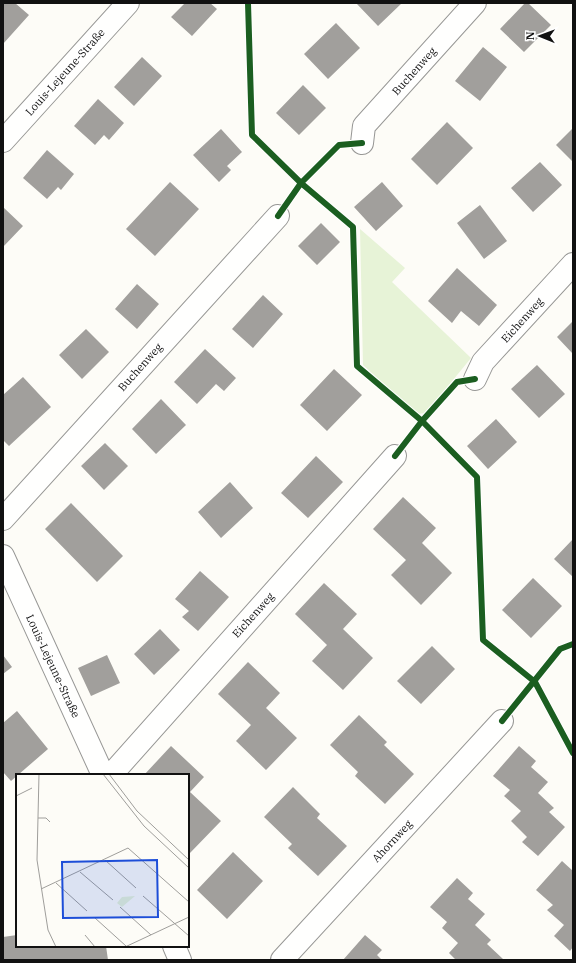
<svg xmlns="http://www.w3.org/2000/svg" width="576" height="963" viewBox="0 0 576 963" font-family="'IBM Plex Serif',serif">
  <style>
    .green { fill: #e7f3d7 }
    .building { fill: #a19f9c }
    .lines { fill: none; stroke-linecap: round; stroke-linejoin: round }
    .minor-casing { stroke: #979795; stroke-width: 24 }
    .minor { stroke: #fffffe; stroke-width: 22 }
    .cycleway-casing { stroke: #fff; stroke-width: 8 }
    .cycleway { stroke: #1b5e20; stroke-width: 6 }
    .labels { text-anchor: middle; stroke-width: 4; stroke-linejoin: round; paint-order: stroke }
    .street-label { font-size: 11px; fill: #111; stroke: #fff }
    .inset-road { fill: none; stroke: #9f9e9b; stroke-width: 1 }
    .view { fill: #1d4ed8; fill-opacity: 0.15; stroke: #1d4ed8; stroke-width: 2 }
    .inset-edge { fill: none; stroke: #111; stroke-width: 2 }
  </style>
  <rect width="100%" height="100%" fill="#fdfcf7"/>
  <!-- green -->
  <path class="green" d="M360 229 405 268 392 282 471 358 426 413 417 414 363 365Z"/>
  <!-- building -->
  <path class="building" d="M3 3H15L29 15 3 44Z
    M185 3H210L217 9 192 36 171 17Z
    M356 3H402L378 26Z
    M525 3H528L551 25 524 52 500 29Z
    M336 23 360 48 328 79 304 54Z
    M483 47 507 67 480 101 455 81Z
    M142 57 162 76 134 106 114 87Z
    M303 85 326 108 299 135 276 113Z
    M98 99 124 123 109 140 104 135 95 145 74 126Z
    M447 122 473 148 437 185 411 159Z
    M573 128V162L556 145Z
    M221 129 242 152 227 166 231 170 219 182 193 155Z
    M47 150 74 174 61 190 58 187 47 199 23 178Z
    M540 162 562 185 533 212 511 188Z
    M170 182 199 209 155 256 126 229Z
    M382 182 403 206 376 231 354 207Z
    M480 205 507 241 484 259 457 223Z
    M3 207 23 226 3 247Z
    M321 223 340 242 317 265 298 246Z
    M457 268 497 305 479 326 461 311 452 323 428 301Z
    M137 284 159 304 137 329 115 309Z
    M263 295 283 314 253 348 232 329Z
    M573 321V354L557 337Z
    M86 329 109 352 82 379 59 355Z
    M205 349 236 378 224 391 216 384 197 404 174 382Z
    M537 365 565 394 539 418 511 389Z
    M334 369 362 395 327 431 300 405Z
    M23 377 51 407 9 446 3 440V395Z
    M161 399 186 425 156 454 132 429Z
    M496 419 517 442 488 469 467 446Z
    M105 443 128 466 104 490 81 466Z
    M316 456 343 482 308 518 281 493Z
    M230 482 253 508 221 538 198 512Z
    M403 497 436 528 422 543 452 573 421 605 391 575 406 560 373 529Z
    M71 503 123 556 97 582 45 529Z
    M573 539V577L554 559Z
    M200 571 229 597 198 631 182 617 189 611 175 599Z
    M533 578 562 606 531 638 502 610Z
    M324 583 357 614 343 629 373 658 343 690 312 661 327 645 295 614Z
    M160 629 180 650 154 675 134 654Z
    M432 646 455 669 421 704 397 681Z
    M3 655 12 667 3 674Z
    M107 655 120 683 91 696 78 668Z
    M248 662 280 693 266 708 297 738 266 770 236 741 251 725 218 694Z
    M17 711 48 749 11 781 3 772V723Z
    M359 715 387 742 384 745 414 774 385 804 355 776 358 772 330 745Z
    M171 746 204 777 190 792 221 821 189 854 188 852V775H144Z
    M519 746 536 761 531 767 548 782 538 793 554 808 549 812 565 827 538 856 522 842 527 837 511 821 521 811 504 796 510 790 493 776Z
    M293 787 320 814 317 818 347 846 318 876 288 848 292 844 264 817Z
    M233 852 263 881 227 919 197 890Z
    M562 861 573 871V947L570 951 554 936 564 925 547 910 553 905 536 890Z
    M457 878 473 893 468 899 485 914 475 925 491 940 487 944 503 959 502 960H456L449 953 458 943 442 928 447 922 430 907Z
    M17 935V946H106L108 960H3V937Z
    M365 935 382 950 377 955 382 960H343Z"/>
  <g class="lines">
    <defs>
      <path id="minor" d="M3 141 128 3
        M362 143 364 126 475 3
        M475 379 483 362 573 264
        M3 519 278 216
        M3 556 103 775
        M111 775 395 456
        M174 946 180 960
        M282 960 502 721"/>
    </defs>
    <!-- minor casing -->
    <use href="#minor" class="minor-casing"/>
    <!-- minor -->
    <use href="#minor" class="minor"/>
    <defs>
      <path id="cycleway" d="M248 3 252 135 301 183 353 227 357 366 422 421 477 477 483 640 535 682 573 753
        M278 216 301 183 339 145 362 143
        M395 456 422 421 457 382 475 379
        M502 721 560 649 573 644"/>
    </defs>
    <!-- cycleway casing -->
    <use href="#cycleway" class="cycleway-casing"/>
    <!-- cycleway -->
    <use href="#cycleway" class="cycleway"/>
  </g>
  <g class="labels">
    <!-- street labels -->
    <g class="street-label">
      <text transform="translate(414 71) rotate(-48)" y="4">Buchenweg</text>
      <text transform="translate(65 72) rotate(-48)" y="4">Louis-Lejeune-Straße</text>
      <text transform="translate(522 320) rotate(-48)" y="4">Eichenweg</text>
      <text transform="translate(140 367) rotate(-48)" y="4">Buchenweg</text>
      <text transform="translate(253 615) rotate(-48)" y="4">Eichenweg</text>
      <text transform="translate(53 666) rotate(65)" y="4">Louis-Lejeune-Straße</text>
      <text transform="translate(392 841) rotate(-47)" y="4">Ahornweg</text>
    </g>
  </g>
  <!-- overview -->
  <g transform="translate(16 774)">
    <rect width="173" height="173" fill="#fdfcf7"/>
    <path d="M119 122 106 133 101 129 106 123Z" fill="#e7f3d7"/>
    <path class="inset-road" d="M23 0 21 86 32 156 40 173M87 0 128 52 173 94M93 0 121 37 173 86M0 22 16 14M22 44H30L34 48M89 86 120 114M64 98 97 126M40 109 71 137M25 115 112 74 173 128M127 122 173 162M104 133 135 161M79 144 110 172M69 161 79 173M109 173 173 143"/>
    <path class="view" d="M141 86 142 143 47 144 46 88Z"/>
    <rect width="173" height="173" class="inset-edge"/>
  </g>
  <!-- border -->
  <rect width="576" height="963" fill="none" stroke="#111111" stroke-width="8"/>
  <!-- north arrow -->
  <g transform="translate(540 36) rotate(271)" stroke="#ffffff" stroke-width="3" paint-order="stroke">
  <path d="M0-3L7 15L0 10L-7 15Z" fill="#111111"/>
  <text y="-6" font-size="11" font-weight="bold" text-anchor="middle" fill="#111111">N</text>
  </g>
</svg>
